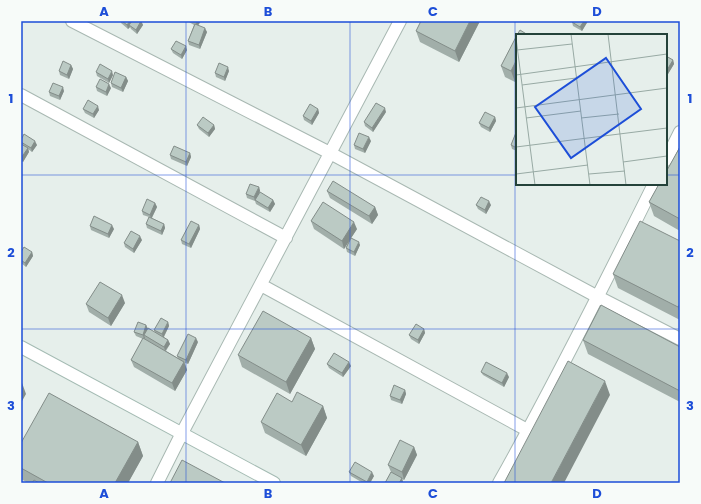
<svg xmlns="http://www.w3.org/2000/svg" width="701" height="504" viewBox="0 0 701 504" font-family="Poppins,sans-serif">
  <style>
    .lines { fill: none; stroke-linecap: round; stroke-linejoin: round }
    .street-casing { stroke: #a8b8b2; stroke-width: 14 }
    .secondary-casing { stroke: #a4bbb3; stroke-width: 14 }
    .street { stroke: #fff; stroke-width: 12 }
    .secondary { stroke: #fff; stroke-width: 12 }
    .wall { fill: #a1aea9 }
    .shaded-wall { fill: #838d89 }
    .building { fill: #bbcac4; stroke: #838d89 }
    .grid { fill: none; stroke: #1d4ed8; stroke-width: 1; stroke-opacity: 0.55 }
    .inset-road { fill: none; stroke: #98aaa4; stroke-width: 1 }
    .view { fill: #1d4ed8; fill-opacity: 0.15; stroke: #1d4ed8; stroke-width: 2 }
    .inset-edge { fill: none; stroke: #24423a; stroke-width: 2 }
    .neatline { fill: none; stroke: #1d4ed8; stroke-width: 1.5 }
    .grid-label { font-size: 13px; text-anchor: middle; font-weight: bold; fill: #1d4ed8 }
  </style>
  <rect width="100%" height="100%" fill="#e6efeb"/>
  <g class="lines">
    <defs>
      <path id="street" d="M72 21 330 153 598 297 680 339
        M21 95 286 238
        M666 160 680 132
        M261 285 529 431
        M157 483 182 433 400 21
        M499 483C554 385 604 285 654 184"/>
      <path id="secondary" d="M21 347 274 483"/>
    </defs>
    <!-- street casing -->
    <use href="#street" class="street-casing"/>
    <!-- secondary casing -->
    <use href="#secondary" class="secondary-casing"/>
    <!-- street -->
    <use href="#street" class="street"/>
    <!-- secondary -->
    <use href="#secondary" class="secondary"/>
  </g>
  <!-- wall -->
  <path class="wall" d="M121 21H141L143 25 137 34 131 29 130 27 128 29 121 23Z
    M188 21H201L198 25 207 32 200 49 189 45 188 41 194 25 189 22Z
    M480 21 459 62 420 42 416 31Z
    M588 21 582 31 573 26 572 22Z
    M517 35V78L515 82 505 77 501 66Z
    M171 49 187 50 182 59 173 53Z
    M666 56 673 60 674 64 668 74 666 73Z
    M71 65 73 69 69 79 60 75 59 71Z
    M229 71 225 81 216 77 215 73Z
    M96 72 113 75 109 83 97 76Z
    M126 77 128 81 123 92 112 87 111 83Z
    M96 87 111 88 107 96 97 91Z
    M64 91 60 100 50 96 49 92Z
    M83 109 99 110 94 118 85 113Z
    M318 109 319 113 312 125 304 120 303 116Z
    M386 112 373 132 365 126 364 122Z
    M495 117 496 121 490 132 481 127 479 123Z
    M197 125H214L215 129 209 137 199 129Z
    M517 130V151L512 149 511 145Z
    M21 140 37 145 32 152 28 149 29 152 23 162 21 161Z
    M371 141 365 153 355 149 354 145Z
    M680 147V231L654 216 649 202Z
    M190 153 191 157 187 166 171 159 170 155Z
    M259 187 260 191 259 193 273 200 275 204 270 212 256 204 255 201 247 198 246 194Z
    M327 191 375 207 378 215 372 224 330 198Z
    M155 203 157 207 152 218 164 224 165 228 162 235 147 228 146 224 149 217 143 215 142 211Z
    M476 205H491L486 214 478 209Z
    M311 221 357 229 351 238 360 245 355 256 347 252 346 248 349 241 344 249 314 229Z
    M199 225 200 229 191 248 182 244 181 240Z
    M90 226 114 229 109 238 91 230Z
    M142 240 134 253 125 247 124 243Z
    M680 241V320L618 288 613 274Z
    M21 252H32L33 256 26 267 21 263Z
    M125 303 111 326 89 312 86 304Z
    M168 322 169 326 164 337 168 340 170 344 166 351 178 358 177 356 198 342 188 364 185 363 187 370 175 391 134 367 131 360 143 339 136 336 134 332 146 325 148 329 155 332 154 330Z
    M424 329 425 333 419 344 411 339 409 335Z
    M311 338 315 349 290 394 242 367 238 355Z
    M583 340 680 347V402L588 354Z
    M327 364 351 366 343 377 329 368Z
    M481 372 509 377 504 387 483 375Z
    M405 390 406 394 402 404 391 400 390 396Z
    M323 406 327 418 306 456 265 433 261 422Z
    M138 442 143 456 128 483H28L21 479V443Z
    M414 447 417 455 404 480 402 479 403 482 402 483H385L391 472 388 465Z
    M349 472 374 476 370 483H363L351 476Z"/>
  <!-- shaded-wall -->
  <path class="shaded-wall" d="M130 21H134L129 25 130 27 128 29 127 25Z
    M141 21 143 25 137 34 136 30Z
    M197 21H201L197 27 196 23Z
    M470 21H480L459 62 455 51Z
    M584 21H588L582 31 580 27Z
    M205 28 207 32 200 49 199 45Z
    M186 46 187 50 182 59 181 55Z
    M517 59V78L515 82 511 71Z
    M673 60 674 64 668 74 667 70Z
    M71 65 73 69 69 79 67 75Z
    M228 67 229 71 225 81 224 77Z
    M112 71 113 75 109 83 108 79Z
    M126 77 128 81 123 92 121 88Z
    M109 84 111 88 107 96 106 92Z
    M63 87 64 91 60 100 59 96Z
    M98 106 99 110 94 118 93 114Z
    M385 108 386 112 373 132 372 128Z
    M318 109 319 113 312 125 311 121Z
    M495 117 496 121 490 132 489 128Z
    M214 125 215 129 209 137 208 133Z
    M369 137 371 141 365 153 363 149Z
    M35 141 37 145 32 152 31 148Z
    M28 148 29 152 23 162 21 158Z
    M190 153 191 157 187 166 186 162Z
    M259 187 260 191 256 200H255V201L254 197Z
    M273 200 275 204 270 212 268 208Z
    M489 201 491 205 486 214 485 210Z
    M155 203 157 207 151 219 150 215Z
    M375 207 378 215 372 224 369 216Z
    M354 222 357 229 344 249 342 241Z
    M164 224 165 228 162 235 161 231Z
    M112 225 114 229 109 238 108 234Z
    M199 225 200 229 191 248 189 244Z
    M140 236 142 240 134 253 133 249Z
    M359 242 360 245 355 256 354 252Z
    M32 252 33 256 26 267 25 263Z
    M122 295 125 303 111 326 108 318Z
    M680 304V313L678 307Z
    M168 322 169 326 163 338 162 334Z
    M146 325 148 329 144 335 145 338 144 339 143 335Z
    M424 329 425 333 419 344 418 340Z
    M196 338 198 342 188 364 186 360Z
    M311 338 315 349 290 394 286 382Z
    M168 340 170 344 165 351 164 347Z
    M184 362 187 370 175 391 172 383Z
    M349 362 351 366 343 377 342 373Z
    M507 373 509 377 504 387 502 383Z
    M21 380 26 394 21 403Z
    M605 381 610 395 564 483H551Z
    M405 390 406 394 402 404 400 400Z
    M323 406 327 418 306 456 301 445Z
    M138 442 143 456 128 483H115Z
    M414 447 417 455 404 480 402 472Z
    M372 472 374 476 370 483H367V482Z
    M402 478 403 482 402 483H399Z"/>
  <!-- building -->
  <path class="building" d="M122 21H130L127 25Z
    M132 21H141L136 30 129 25Z
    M421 21H470L455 51 416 31Z
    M572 21H584L580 27 572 22Z
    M195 24 205 28 199 45 188 41Z
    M520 30 528 35H517Z
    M517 35V59L511 71 501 66Z
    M176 41 186 46 181 55 171 49Z
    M666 56 673 60 667 70H666Z
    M63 61 71 65 67 75 59 71Z
    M219 63 228 67 224 77 215 73Z
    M100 64 112 71 108 79 96 72Z
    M115 72 126 77 121 88 111 83Z
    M100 79 109 84 106 92 96 87Z
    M53 83 63 87 59 96 49 92Z
    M88 100 98 106 93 114 83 109Z
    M376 103 385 108 372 128 364 122Z
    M310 104 318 109 311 121 303 116Z
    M485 112 495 117 489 128 479 123Z
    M203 117 214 125 208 133 197 125Z
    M517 130V148L511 145Z
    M359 133 369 137 363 149 354 145Z
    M24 134 35 141 31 148 21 142V140Z
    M21 144 28 148 21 158Z
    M174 146 190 153 186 162 170 155Z
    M680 147V219L649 202 659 184H666V172Z
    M333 181 375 207 369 216 327 191Z
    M250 184 259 187 254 197 246 194Z
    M260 192 273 200 268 208 255 200Z
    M481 197 489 201 485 210 476 205Z
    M147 199 155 203 150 215 142 211Z
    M323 202 354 222 342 241 311 221Z
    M94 216 112 225 108 234 90 226Z
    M149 217 164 224 161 231 146 224Z
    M191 221 199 225 189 244 181 240Z
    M640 221 680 241V304L678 307 613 274Z
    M131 231 140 236 133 249 124 243Z
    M351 238 359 242 354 252 346 248Z
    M24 247 32 252 25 263 21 260V252Z
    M100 282 122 295 108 318 86 304Z
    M601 305 680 347V391L583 340Z
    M263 311 311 338 286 382 238 355Z
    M161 318 168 322 162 334 154 330Z
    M138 322 146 325 143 335 134 332Z
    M416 324 424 329 418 340 409 335Z
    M148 328 168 340 164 347 144 335Z
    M188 334 196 338 186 360 177 356Z
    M143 338 184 362 172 383 131 360Z
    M334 353 349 362 342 373 327 364Z
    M568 361 605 381 551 483H504Z
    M486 362 507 373 502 383 481 372Z
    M394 385 405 390 400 400 390 396Z
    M297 392 323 406 301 445 261 422 277 393 292 402Z
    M49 393 138 442 115 483H48L21 468V443Z
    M400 440 414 447 402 472 388 465Z
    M182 460 225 483H170Z
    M355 462 372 472 367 482 349 472Z
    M391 472 402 478 399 483H385Z
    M34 480 39 483H32Z"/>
  <!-- grid -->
  <path class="grid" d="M186 21V483M350 21V483M515 21V483M21 175H517M666 175H680M21 329H680"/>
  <!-- overview -->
  <g transform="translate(516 34)">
    <rect width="151" height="151" fill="#e6efeb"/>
    <path class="inset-road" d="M55 0 74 151M92 0 110 151M0 4 19 151M1 16 56 10M0 41 151 20M6 51 60 44M0 74 151 54M10 84 65 77M65 84 103 80M0 113 151 94M107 128 151 122M0 140 72 131M73 140 109 137"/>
    <path class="view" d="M90 24 125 75 55 124 19 73Z"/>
    <rect width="151" height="151" class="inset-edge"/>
  </g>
  <!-- border -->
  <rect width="701" height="504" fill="none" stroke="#f7fbf9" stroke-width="44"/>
  <rect x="22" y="22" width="657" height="460" class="neatline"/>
  <g class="grid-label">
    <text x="104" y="16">A</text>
    <text x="268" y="16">B</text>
    <text x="433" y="16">C</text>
    <text x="597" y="16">D</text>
    <text x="11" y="103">1</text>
    <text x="690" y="103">1</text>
    <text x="11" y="257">2</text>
    <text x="690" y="257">2</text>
    <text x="11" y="410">3</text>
    <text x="690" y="410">3</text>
    <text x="104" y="498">A</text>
    <text x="268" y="498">B</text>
    <text x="433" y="498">C</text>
    <text x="597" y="498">D</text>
  </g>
</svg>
